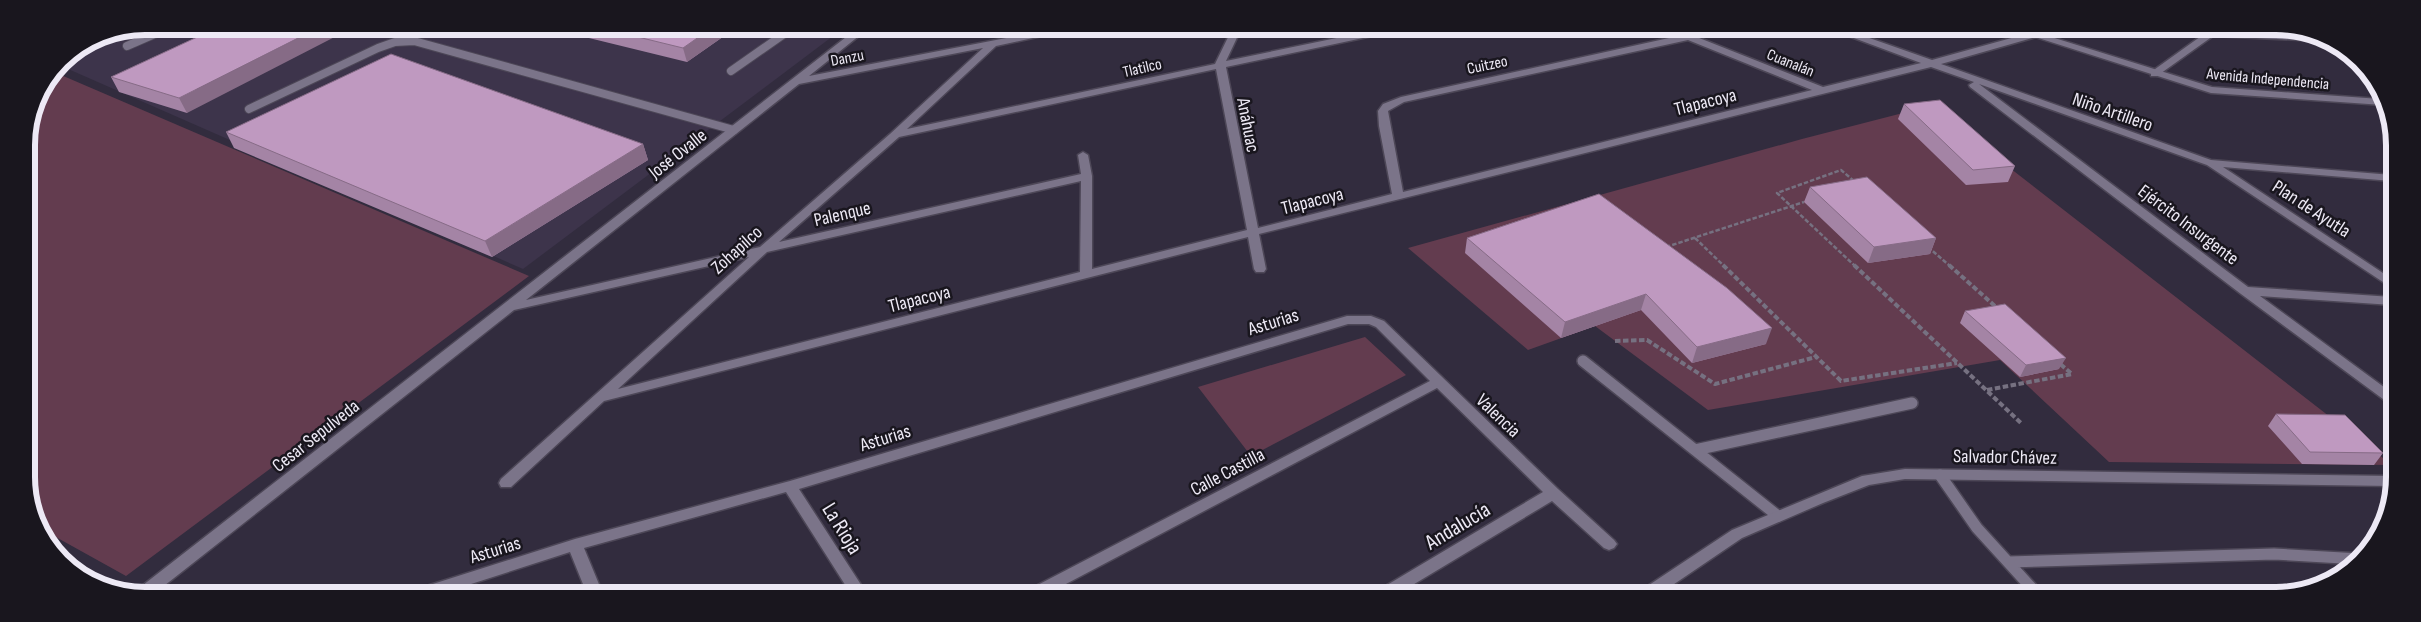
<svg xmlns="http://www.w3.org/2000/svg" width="2421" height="622" viewBox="0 0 2421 622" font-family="'Sofia Sans Condensed',sans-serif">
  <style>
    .built { fill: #3d344b }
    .green { fill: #633c4f }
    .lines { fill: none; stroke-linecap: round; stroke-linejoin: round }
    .lane-far1-casing { stroke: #4d4757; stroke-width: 10 }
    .lane-casing { stroke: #4d4757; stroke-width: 14 }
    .street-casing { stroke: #4d4757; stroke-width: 3 }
    .secondary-casing { stroke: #4d4757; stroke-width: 3 }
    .path-far1 { stroke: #767181; stroke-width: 2.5; stroke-dasharray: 4.5 2; stroke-linecap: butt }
    .path { stroke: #767181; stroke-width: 4; stroke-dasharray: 5.5 2.5; stroke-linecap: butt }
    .lane-far1 { stroke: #7b7489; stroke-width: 8 }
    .lane { stroke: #7b7489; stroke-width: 11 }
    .street { fill: #7b7489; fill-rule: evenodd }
    .secondary { fill: #7b7489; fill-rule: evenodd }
    .wall { fill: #a484a5 }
    .shaded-wall { fill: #866b86 }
    .building { fill: #bf99c0; stroke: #866b86 }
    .labels { text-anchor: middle; stroke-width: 5; stroke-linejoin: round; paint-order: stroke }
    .far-street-label { font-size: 16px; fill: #ede9f5; stroke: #19161e }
    .street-label { font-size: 19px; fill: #ede9f5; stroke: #19161e }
    .near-street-label { font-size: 22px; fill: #ede9f5; stroke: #19161e }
    .rim { fill: none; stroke: #ede9f5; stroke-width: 6 }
  </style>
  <rect width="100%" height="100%" fill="#322c3e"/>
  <!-- built -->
  <path class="built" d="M145 26 845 27 523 269 59 65 61 61 100 35Z"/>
  <!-- green -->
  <path class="green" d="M54 72 529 276 126 576 45 531 29 500 26 138 35 100Z
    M1930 106 2392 465 2109 462 2000 360 1708 410 1595 326 1528 350 1408 248 1802 139Z
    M1365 337 1406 375 1251 456 1198 387Z"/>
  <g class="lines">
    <defs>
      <path id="lane-far1" d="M127 46 173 26
        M731 71 794 27
        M249 109 378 48 395 42 414 41 734 130"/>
      <path id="lane" d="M1583 361 1778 516
        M1695 450 1912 403
        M1940 475 1977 528 2038 595
        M2008 562 2274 554 2360 559
        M1664 583 1678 595"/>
      <path id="street" d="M859 27H870L809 76 1063 27H1083L996 46 907 129 1215 64 1233 27H1242L1226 61 1385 28H1400L1396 31 1226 67 1258 228 1392 194 1379 126 1378 111 1383 104 1401 97 1678 36 1661 28H1674L1823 87 1921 63 1827 28H1841L1932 60 2033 32 2036 33V37L1941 64 2211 160 2392 175V181L2223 167 2392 279V288L2207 165 1979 84 2248 287 2392 297V305L2260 296 2392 393V403L2387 402 2241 294 1970 87 1969 85 1974 82 1931 67 1259 234 1266 269 1264 272H1256L1254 269 1248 237 604 401 511 487H501L499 483 501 479 749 257 514 310 155 593H136L138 589ZM1688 40 1812 90 1403 192 1388 111 1404 102ZM983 48 890 134 760 247 526 300 799 84ZM1216 69 1247 230 1092 269V176L1088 155 1083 152 1078 155 1081 174 779 242 899 137ZM1081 181 1080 272 618 389 767 252Z
        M2191 28 2219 29V31L2313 36 2322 41 2213 36 2157 76H2151V72L2204 34Z
        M1347 316H1371L1384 321 1558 489 1614 540 1617 544 1614 548 1609 550 1604 548 1552 501 1396 595H1375L1377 591 1543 492 1437 388 1047 594H1026L1028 590 1430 381 1376 327 1369 324H1348L799 489 867 594H851L786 492 584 548 603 594H587L570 552 440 594H412L414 590 575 539 790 481Z
        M1905 469 2392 476V486L1905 479 1869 485 1823 503 1742 538 1658 595H1638L1640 591 1732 530 1862 476Z"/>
      <path id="secondary" d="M2007 28H2022L2212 87 2380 99 2383 105 2211 93Z"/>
    </defs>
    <!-- lane-far1 casing -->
    <use href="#lane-far1" class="lane-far1-casing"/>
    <!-- lane casing -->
    <use href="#lane" class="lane-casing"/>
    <!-- street casing -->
    <use href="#street" class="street-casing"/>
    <!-- secondary casing -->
    <use href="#secondary" class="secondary-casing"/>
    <!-- path-far1 -->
    <path class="path-far1" d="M1854 181 1841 170 1777 193 1855 266
      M1695 238 1724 266
      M1666 247 1804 202
      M1928 247 1950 266"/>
    <!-- path -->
    <path class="path" d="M1723 265 1841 381 1957 363
      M1854 265 2022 424
      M1949 265 1996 307
      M1615 341 1647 340 1715 384 1816 357
      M1987 390 2072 374 2059 363"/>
    <!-- lane-far1 -->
    <use href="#lane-far1" class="lane-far1"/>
    <!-- lane -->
    <use href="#lane" class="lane"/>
    <!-- street -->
    <use href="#street" class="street"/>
    <!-- secondary -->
    <use href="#secondary" class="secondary"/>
  </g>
  <!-- wall -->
  <path class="wall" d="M221 26 187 113 119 92 111 77Z
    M544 27H737L687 62Z
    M1904 104 2015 166 2008 182 1966 185 1898 119Z
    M226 132 643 144 648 160 492 257 234 148Z
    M1810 187 1936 238 1930 254 1868 263 1804 202Z
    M1599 194 1766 344 1692 363 1641 310 1561 338 1465 253 1467 238Z
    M1965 311 2059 369 2020 377 1960 323Z
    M2276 414 2383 453 2374 465 2302 464 2268 426Z"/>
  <!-- shaded-wall -->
  <path class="shaded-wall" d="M322 26H356L187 113 179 98Z
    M713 27H737L687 62 683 48Z
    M643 144 648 160 492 257 485 241Z
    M1936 238 1930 254 1868 263 1874 247Z
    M1646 294 1641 310 1561 338 1565 322Z
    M1772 328 1766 344 1692 363 1697 347Z
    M2066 358 2059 369 2020 377 2026 365Z"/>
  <!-- building -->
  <path class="building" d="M221 26H322L179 98 111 77Z
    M597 27H713L683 48Z
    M391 54 643 144 485 241 226 132Z
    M1940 100 2015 166 1973 170 1904 104Z
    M1867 177 1936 238 1874 247 1810 187Z
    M1599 194 1727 288 1772 328 1697 347 1646 294 1565 322 1467 238Z
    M2005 304 2066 358 2026 365 1965 311Z
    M2276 414 2345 415 2383 453 2310 452Z"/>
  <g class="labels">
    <!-- far-street labels -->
    <g class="far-street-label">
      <text transform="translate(847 57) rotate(-11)" y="6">Danzu</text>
      <text transform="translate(1791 62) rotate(22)" y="6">Cuanalán</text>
      <text transform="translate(1487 64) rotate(-12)" y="6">Cuitzeo</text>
      <text transform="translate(1142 67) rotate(-13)" y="6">Tlatilco</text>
      <text transform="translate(2268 78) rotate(5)" y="6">Avenida Independencia</text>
    </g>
    <!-- street labels -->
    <g class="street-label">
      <text transform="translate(1705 101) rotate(-14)" y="7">Tlapacoya</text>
      <text transform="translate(2113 111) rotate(19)" y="7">Niño Artillero</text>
      <text transform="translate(1249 125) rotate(79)" y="7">Anáhuac</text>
      <text transform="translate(677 153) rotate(-38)" y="7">José Ovalle</text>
      <text transform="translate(1312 200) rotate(-14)" y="7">Tlapacoya</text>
      <text transform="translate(2312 208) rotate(33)" y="7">Plan de Ayutla</text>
      <text transform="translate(842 213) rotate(-13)" y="7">Palenque</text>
      <text transform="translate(2189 224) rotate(37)" y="7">Ejército Insurgente</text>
      <text transform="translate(736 249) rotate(-42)" y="7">Zohapilco</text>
      <text transform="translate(919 298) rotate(-14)" y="7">Tlapacoya</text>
      <text transform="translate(1273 321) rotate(-17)" y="7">Asturias</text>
      <text transform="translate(1499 415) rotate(44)" y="7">Valencia</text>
      <text transform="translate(315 435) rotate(-38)" y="7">Cesar Sepulveda</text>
      <text transform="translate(885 437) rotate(-17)" y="7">Asturias</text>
      <text transform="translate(2005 456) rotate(1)" y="7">Salvador Chávez</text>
      <text transform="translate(1227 471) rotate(-28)" y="7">Calle Castilla</text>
      <text transform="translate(495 549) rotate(-17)" y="7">Asturias</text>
    </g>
    <!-- near-street labels -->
    <g class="near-street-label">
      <text transform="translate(1457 525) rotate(-31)" y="8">Andalucía</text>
      <text transform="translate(843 528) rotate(58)" y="8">La Rioja</text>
    </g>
  </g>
  <!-- crop -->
  <path d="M0 0H2421V622H0ZM145 35H2276A110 110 0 0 1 2386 145V477A110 110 0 0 1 2276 587H145A110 110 0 0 1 35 477V145A110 110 0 0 1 145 35Z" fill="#19161e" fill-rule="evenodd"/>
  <path class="rim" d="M145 35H2276A110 110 0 0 1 2386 145V477A110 110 0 0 1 2276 587H145A110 110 0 0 1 35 477V145A110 110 0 0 1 145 35Z"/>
</svg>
